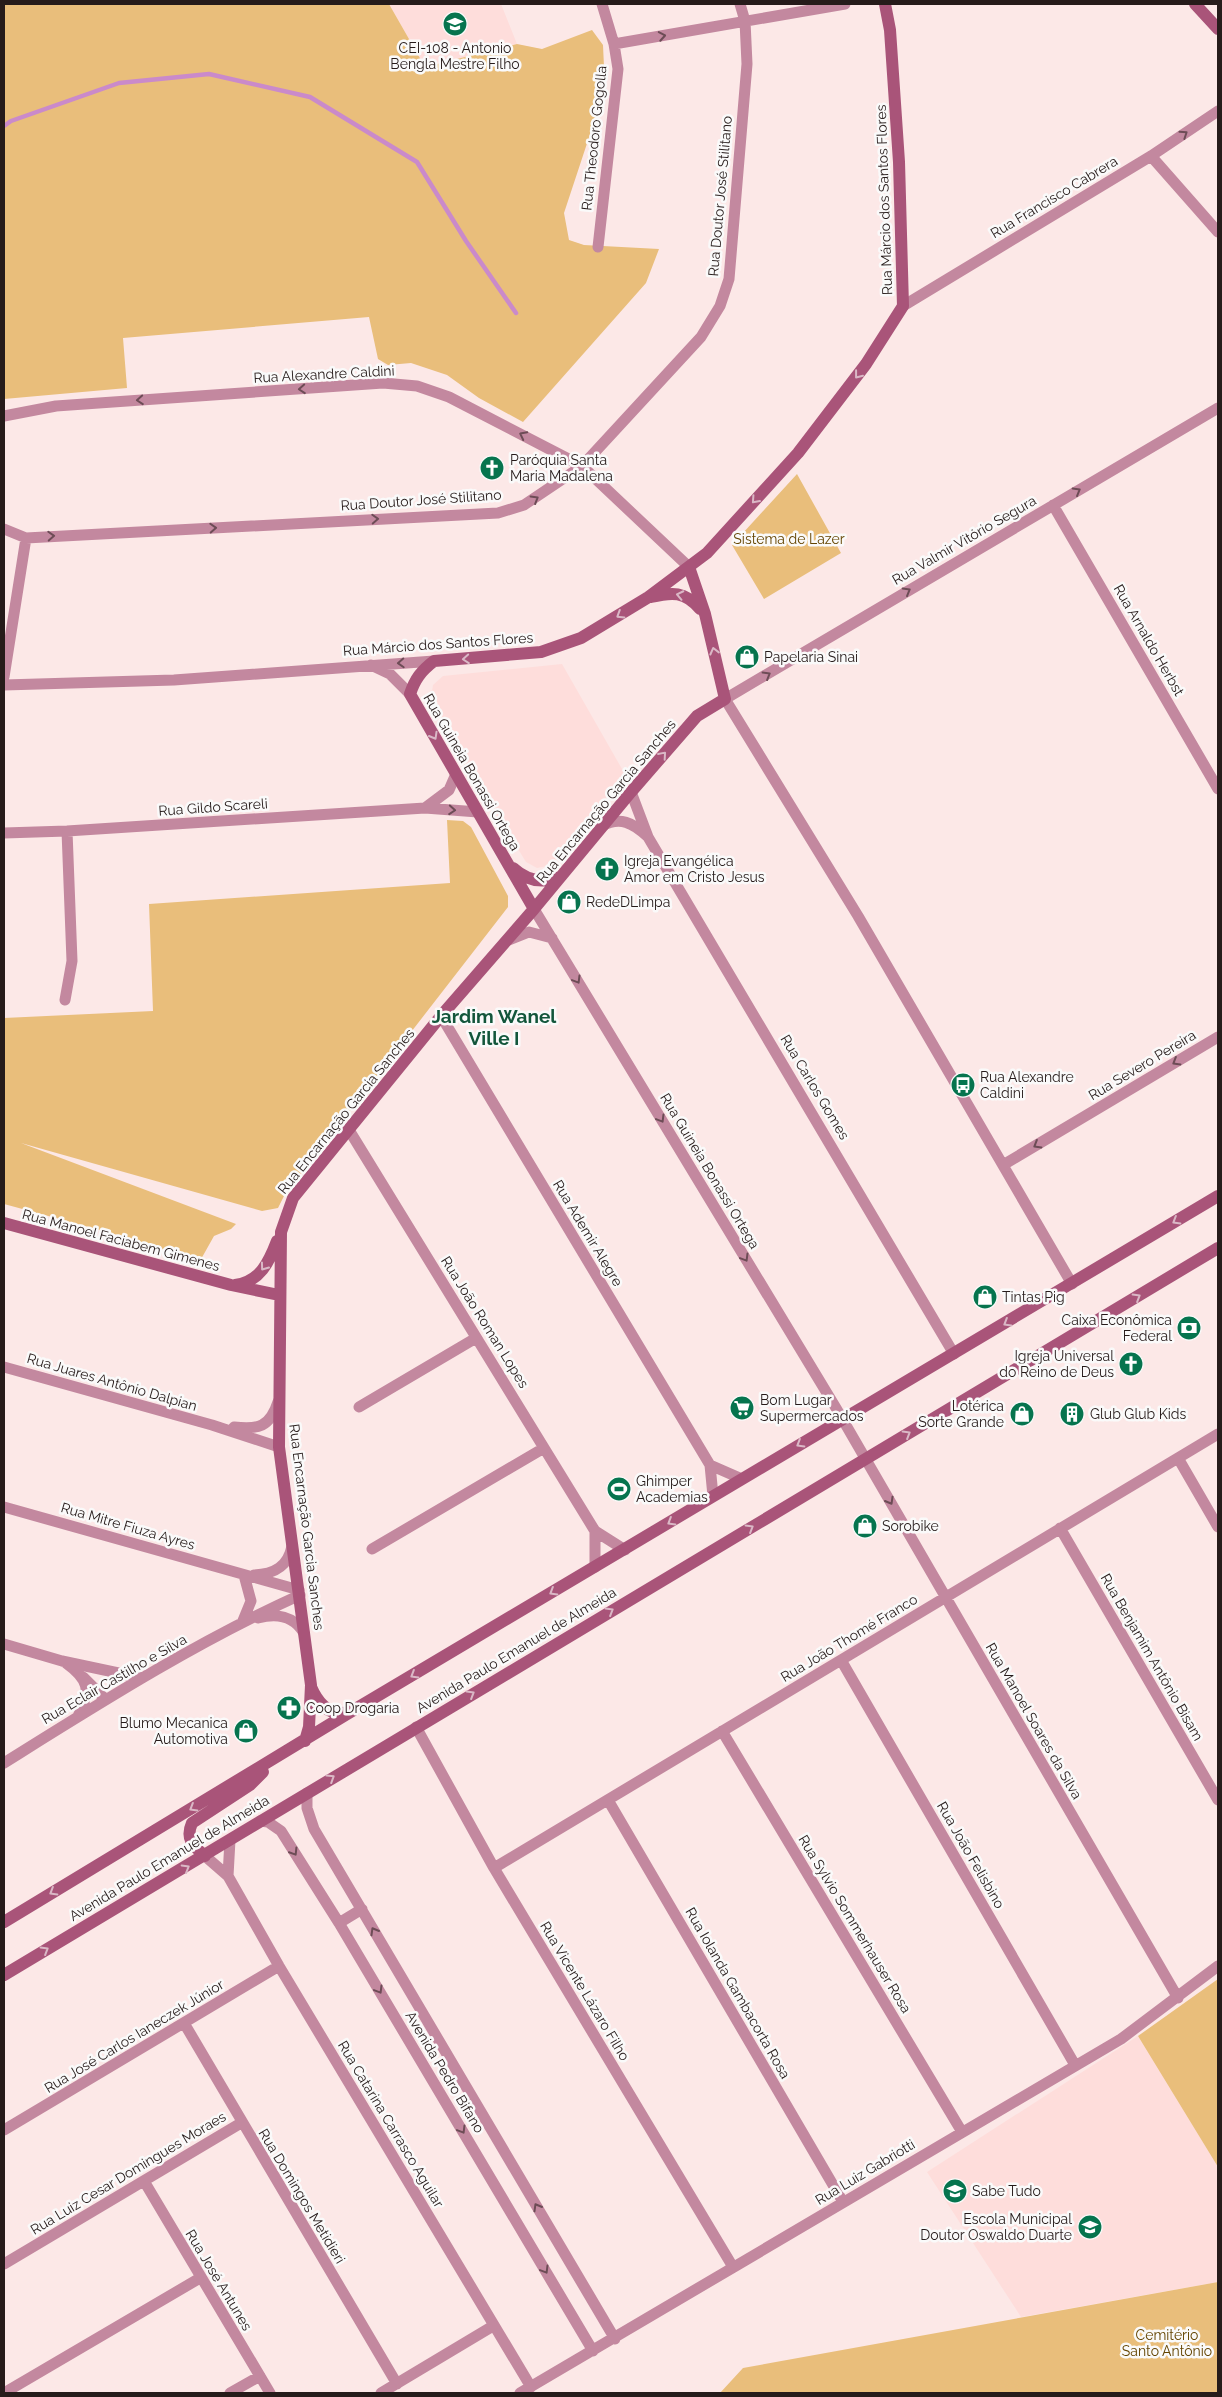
<svg xmlns="http://www.w3.org/2000/svg" width="1222" height="2397" viewBox="0 0 1222 2397" font-family="Raleway,sans-serif">
  <style>
    .built { fill: #fedddb }
    .green { fill: #e9be7b }
    .lines { fill: none; stroke-linecap: round; stroke-linejoin: round }
    .stream { stroke: #ca8aca; stroke-width: 4.5 }
    .street { stroke: #c3889f; stroke-width: 11 }
    .secondary { stroke: #a95479; stroke-width: 12 }
    .oneway { stroke: #6d4c56 }
    .oneway2 { stroke: #dab8c6 }
    .labels { text-anchor: middle; stroke-width: 5; stroke-linejoin: round; paint-order: stroke }
    .poi-label { font-size: 14px; fill: #261b1a; stroke: #fafafa; text-anchor: start }
    .street-label { font-size: 14px; fill: #261b1a; stroke: #fafafa }
    .park-label { font-size: 14px; fill: #644400; stroke: #fafafa }
    .district-label { font-size: 19px; font-weight: bold; fill: #13563b; stroke: #fafafa }
  </style>
  <rect width="100%" height="100%" fill="#fce8e7"/>
  <!-- built -->
  <path class="built" d="M389 4H501L517 44 425 67Z
    M562 664 626 776 552 865 537 868 526 862 430 704 433 685 443 676Z
    M1138 2036 1218 2167V2282L1021 2317 927 2172Z"/>
  <!-- green -->
  <path class="green" d="M4 4H389L425 67 517 44 542 49 592 30 603 45 605 89 564 213 569 240 584 245 659 249 646 283 523 422 479 398 447 375 411 363 388 365 378 359 369 317 123 338 127 388 4 399Z
    M797 474 841 553 764 599 732 545Z
    M447 820 463 821 471 827 508 896V907L284 1196 278 1208 262 1211 21 1143 236 1224 231 1229 214 1236 200 1261 111 1233 4 1204V1018L153 1011 149 904 450 883Z
    M1218 1979V2167L1138 2036Z
    M1218 2282V2393H720L743 2368Z"/>
  <g class="lines">
    <!-- stream -->
    <path class="stream" d="M4 126 11 121 119 83 209 74 310 97 417 162 466 241 516 313"/>
    <!-- street -->
    <path class="street" d="M614 44 845 4
      M1151 156 1218 232
      M598 247 618 69 614 44 602 4
      M903 306 1151 156 1218 111
      M4 416 56 406 383 383 417 386 449 397 582 466 689 567
      M1053 505 1218 789
      M4 529 26 538 498 513 524 505 582 466 701 337 720 306 729 279 747 64 745 21 740 4
      M371 665 390 674 410 694
      M4 677 26 538
      M4 685 174 680 434 661
      M631 792 648 837 954 1354
      M425 808 449 790 456 774
      M602 826C620 816 633 823 647 836
      M4 833 67 831 425 808 478 812
      M534 909 836 1408 1178 1998
      M509 940 529 932 552 938
      M65 1000 72 961 67 831
      M441 1016 710 1465
      M349 1130 595 1531
      M1003 1165 1218 1037
      M1072 1284 858 916 725 699 1218 408
      M4 1367 212 1425 279 1447
      M359 1407 476 1338
      M234 1427C258 1430 270 1427 278 1402
      M1178 1458 1218 1527
      M713 1496 710 1465 742 1479
      M4 1507 299 1590
      M1060 1528 1218 1800
      M372 1549 544 1448
      M595 1567V1531L625 1550
      M254 1575C274 1574 288 1567 292 1546
      M258 1618C276 1613 294 1616 304 1633
      M242 1623 251 1601 244 1575
      M4 1644 62 1661 142 1678
      M841 1660 1075 2065
      M66 1663C88 1679 92 1690 78 1716
      M83 1677 105 1699
      M416 1727 494 1868 733 2267
      M722 1731 962 2132
      M4 1763C100 1703 196 1642 300 1595
      M307 1793V1808L314 1829 615 2339
      M608 1800 843 2202
      M260 1821 268 1822 281 1831 339 1923 593 2351
      M205 1856 228 1876 230 1840
      M494 1868 1218 1434
      M228 1876 279 1966 531 2387
      M339 1923 362 1909
      M184 2023 397 2384
      M4 2130 279 1966
      M144 2181 270 2393
      M4 2264 241 2123
      M4 2393 200 2278
      M230 2393 260 2376
      M381 2393 493 2326
      M520 2393 1121 2039 1218 1966"/>
    <!-- secondary -->
    <path class="secondary" d="M1195 4 1218 29
      M651 597C672 592 685 591 700 609
      M513 868C527 881 542 884 560 877
      M534 909 410 694C415 679 421 671 434 661L541 652 581 638 647 598 707 553 798 453 866 364 903 306 899 162 890 30 885 4
      M4 1223 231 1285 279 1295
      M235 1285C260 1282 269 1262 277 1241
      M311 1687C318 1703 329 1717 348 1712
      M305 1741 309 1727 311 1685 279 1447 281 1232 293 1198 441 1016 534 909 631 792 697 716 725 699 705 614 689 567
      M205 1856C193 1846 185 1839 192 1823L250 1785 263 1772
      M4 1922 347 1714 1218 1196
      M4 1975 1218 1248"/>
  </g>
  <!-- one-way arrows -->
  <defs><path id="oneway-chevron" d="M-2-3.5L2.5 0L-2 3.5" fill="none" stroke-width="1.6" stroke-linecap="round" stroke-linejoin="round" transform="scale(1.25)"/></defs>
  <g class="oneway">
    <use href="#oneway-chevron" transform="translate(662 36) rotate(-10)"/>
    <use href="#oneway-chevron" transform="translate(1184 134) rotate(-34)"/>
    <use href="#oneway-chevron" transform="translate(302 389) rotate(176)"/>
    <use href="#oneway-chevron" transform="translate(140 400) rotate(176)"/>
    <use href="#oneway-chevron" transform="translate(523 435) rotate(-153)"/>
    <use href="#oneway-chevron" transform="translate(1077 491) rotate(-30)"/>
    <use href="#oneway-chevron" transform="translate(535 499) rotate(-31)"/>
    <use href="#oneway-chevron" transform="translate(375 519) rotate(-3)"/>
    <use href="#oneway-chevron" transform="translate(213 528) rotate(-3)"/>
    <use href="#oneway-chevron" transform="translate(51 536) rotate(-3)"/>
    <use href="#oneway-chevron" transform="translate(907 591) rotate(-30)"/>
    <use href="#oneway-chevron" transform="translate(401 663) rotate(177)"/>
    <use href="#oneway-chevron" transform="translate(767 675) rotate(-31)"/>
    <use href="#oneway-chevron" transform="translate(452 810) rotate(4)"/>
    <use href="#oneway-chevron" transform="translate(577 980) rotate(59)"/>
    <use href="#oneway-chevron" transform="translate(1176 1062) rotate(149)"/>
    <use href="#oneway-chevron" transform="translate(661 1119) rotate(59)"/>
    <use href="#oneway-chevron" transform="translate(1037 1145) rotate(149)"/>
    <use href="#oneway-chevron" transform="translate(745 1258) rotate(59)"/>
    <use href="#oneway-chevron" transform="translate(890 1501) rotate(60)"/>
    <use href="#oneway-chevron" transform="translate(294 1852) rotate(58)"/>
    <use href="#oneway-chevron" transform="translate(374 1931) rotate(-120)"/>
    <use href="#oneway-chevron" transform="translate(379 1990) rotate(59)"/>
    <use href="#oneway-chevron" transform="translate(462 2130) rotate(59)"/>
    <use href="#oneway-chevron" transform="translate(537 2207) rotate(-120)"/>
    <use href="#oneway-chevron" transform="translate(545 2270) rotate(59)"/>
  </g>
  <g class="oneway2">
    <use href="#oneway-chevron" transform="translate(858 375) rotate(128)"/>
    <use href="#oneway-chevron" transform="translate(755 500) rotate(132)"/>
    <use href="#oneway-chevron" transform="translate(680 595) rotate(-168)"/>
    <use href="#oneway-chevron" transform="translate(620 615) rotate(148)"/>
    <use href="#oneway-chevron" transform="translate(714 651) rotate(-104)"/>
    <use href="#oneway-chevron" transform="translate(466 659) rotate(176)"/>
    <use href="#oneway-chevron" transform="translate(434 736) rotate(60)"/>
    <use href="#oneway-chevron" transform="translate(663 755) rotate(-49)"/>
    <use href="#oneway-chevron" transform="translate(1176 1221) rotate(149)"/>
    <use href="#oneway-chevron" transform="translate(264 1267) rotate(126)"/>
    <use href="#oneway-chevron" transform="translate(1137 1297) rotate(-31)"/>
    <use href="#oneway-chevron" transform="translate(1007 1323) rotate(149)"/>
    <use href="#oneway-chevron" transform="translate(907 1434) rotate(-31)"/>
    <use href="#oneway-chevron" transform="translate(800 1444) rotate(149)"/>
    <use href="#oneway-chevron" transform="translate(671 1522) rotate(149)"/>
    <use href="#oneway-chevron" transform="translate(750 1528) rotate(-31)"/>
    <use href="#oneway-chevron" transform="translate(553 1592) rotate(149)"/>
    <use href="#oneway-chevron" transform="translate(610 1611) rotate(-31)"/>
    <use href="#oneway-chevron" transform="translate(414 1675) rotate(149)"/>
    <use href="#oneway-chevron" transform="translate(471 1694) rotate(-31)"/>
    <use href="#oneway-chevron" transform="translate(331 1778) rotate(-32)"/>
    <use href="#oneway-chevron" transform="translate(193 1808) rotate(149)"/>
    <use href="#oneway-chevron" transform="translate(186 1868) rotate(-30)"/>
    <use href="#oneway-chevron" transform="translate(53 1892) rotate(149)"/>
    <use href="#oneway-chevron" transform="translate(45 1950) rotate(-31)"/>
  </g>
  <!-- icons -->
  <defs>
    <symbol id="school-disc" viewBox="-11 -11 22 22"><circle r="9.5" fill="#06744e" stroke="#fafafa"/><path d="M0-5L7-2L0 1L-7-2ZM-4 1L0 2.5L4 1V4Q0 6-4 4Z" fill="#fff"/></symbol>
    <symbol id="church-disc" viewBox="-11 -11 22 22"><circle r="9.5" fill="#06744e" stroke="#fafafa"/><path d="M-1.2-6h2.4v3.5h3.3v2.4h-3.3V6h-2.4V-.1h-3.3v-2.4h3.3Z" fill="#fff"/></symbol>
    <symbol id="shop-disc" viewBox="-11 -11 22 22"><circle r="9.5" fill="#06744e" stroke="#fafafa"/><path d="M-5-2.5h2.3a2.7 3.5 0 0 1 5.4 0H5L5.5 6h-11ZM-1.5-2.5h3a1.5 2.3 0 0 0-3 0Z" fill="#fff"/></symbol>
    <symbol id="bus-disc" viewBox="-11 -11 22 22"><circle r="9.5" fill="#06744e" stroke="#fafafa"/><path d="M-5-6H5V4H4V6H2V4H-2V6H-4V4H-5ZM-3.5-4V0h7V-4ZM-3.5 1.2v1.5H-2V1.2ZM2 1.2v1.5H3.5V1.2Z" fill="#fff"/></symbol>
    <symbol id="bank-disc" viewBox="-11 -11 22 22"><circle r="9.5" fill="#06744e" stroke="#fafafa"/><path d="M-6-4H6V4H-6ZM0-2.3a2.3 2.3 0 1 0 0 4.6a2.3 2.3 0 1 0 0-4.6Z" fill="#fff"/></symbol>
    <symbol id="supermarket-disc" viewBox="-11 -11 22 22"><circle r="9.5" fill="#06744e" stroke="#fafafa"/><path d="M-6-5.5h2.5l.6 2H6L4.5 2H-2.5L-4.4-4H-6ZM-1.5 3.2a1.3 1.3 0 1 0 .1 0ZM3 3.2a1.3 1.3 0 1 0 .1 0Z" fill="#fff"/></symbol>
    <symbol id="building-disc" viewBox="-11 -11 22 22"><circle r="9.5" fill="#06744e" stroke="#fafafa"/><path d="M-4-6H4V6H1V3H-1V6H-4ZM-2.5-4.3h1.7v1.8h-1.7ZM.8-4.3h1.7v1.8H.8ZM-2.5-1h1.7V.8h-1.7ZM.8-1h1.7V.8H.8Z" fill="#fff"/></symbol>
    <symbol id="stadium-disc" viewBox="-11 -11 22 22"><circle r="9.5" fill="#06744e" stroke="#fafafa"/><path d="M0-5a6.5 5 0 1 0 0 10a6.5 5 0 1 0 0-10ZM-3.5-1.8h7v3.6h-7Z" fill="#fff"/></symbol>
    <symbol id="pharmacy-disc" viewBox="-11 -11 22 22"><circle r="9.5" fill="#06744e" stroke="#fafafa"/><path d="M-2-6h4v4h4v4h-4v4h-4v-4h-4v-4h4Z" fill="#fff"/></symbol>
  </defs>
  <g fill-rule="evenodd">
    <use href="#school-disc" x="441" y="10" width="28" height="28"/>
    <use href="#church-disc" x="478" y="454" width="28" height="28"/>
    <use href="#shop-disc" x="733" y="643" width="28" height="28"/>
    <use href="#church-disc" x="593" y="855" width="28" height="28"/>
    <use href="#shop-disc" x="555" y="888" width="28" height="28"/>
    <use href="#bus-disc" x="949" y="1071" width="28" height="28"/>
    <use href="#shop-disc" x="971" y="1283" width="28" height="28"/>
    <use href="#bank-disc" x="1175" y="1314" width="28" height="28"/>
    <use href="#church-disc" x="1117" y="1350" width="28" height="28"/>
    <use href="#supermarket-disc" x="728" y="1394" width="28" height="28"/>
    <use href="#shop-disc" x="1008" y="1400" width="28" height="28"/>
    <use href="#building-disc" x="1058" y="1400" width="28" height="28"/>
    <use href="#stadium-disc" x="605" y="1475" width="28" height="28"/>
    <use href="#shop-disc" x="851" y="1512" width="28" height="28"/>
    <use href="#pharmacy-disc" x="275" y="1694" width="28" height="28"/>
    <use href="#shop-disc" x="232" y="1717" width="28" height="28"/>
    <use href="#school-disc" x="941" y="2177" width="28" height="28"/>
    <use href="#school-disc" x="1076" y="2213" width="28" height="28"/>
  </g>
  <g class="labels">
    <!-- poi labels -->
    <g class="poi-label">
      <text x="455" y="53" text-anchor="middle">CEI-108 - Antonio<tspan x="455" dy="16">Bengla Mestre Filho</tspan></text>
      <text x="510" y="465">Paróquia Santa<tspan x="510" dy="16">Maria Madalena</tspan></text>
      <text x="764" y="662">Papelaria Sinai</text>
      <text x="624" y="866">Igreja Evangélica<tspan x="624" dy="16">Amor em Cristo Jesus</tspan></text>
      <text x="586" y="907">RedeDLimpa</text>
      <text x="980" y="1082">Rua Alexandre<tspan x="980" dy="16">Caldini</tspan></text>
      <text x="1002" y="1302">Tintas Pig</text>
      <text x="1172" y="1325" text-anchor="end">Caixa Econômica<tspan x="1172" dy="16">Federal</tspan></text>
      <text x="1114" y="1361" text-anchor="end">Igreja Universal<tspan x="1114" dy="16">do Reino de Deus</tspan></text>
      <text x="760" y="1405">Bom Lugar<tspan x="760" dy="16">Supermercados</tspan></text>
      <text x="1004" y="1411" text-anchor="end">Lotérica<tspan x="1004" dy="16">Sorte Grande</tspan></text>
      <text x="1090" y="1419">Glub Glub Kids</text>
      <text x="636" y="1486">Ghimper<tspan x="636" dy="16">Academias</tspan></text>
      <text x="882" y="1531">Sorobike</text>
      <text x="306" y="1713">Coop Drogaria</text>
      <text x="228" y="1728" text-anchor="end">Blumo Mecanica<tspan x="228" dy="16">Automotiva</tspan></text>
      <text x="972" y="2196">Sabe Tudo</text>
      <text x="1072" y="2224" text-anchor="end">Escola Municipal<tspan x="1072" dy="16">Doutor Oswaldo Duarte</tspan></text>
    </g>
    <!-- street labels -->
    <g class="street-label">
      <text transform="translate(594 138) rotate(-84)" y="5">Rua Theodoro Gogolla</text>
      <text transform="translate(720 196) rotate(-85)" y="5">Rua Doutor José Stilitano</text>
      <text transform="translate(1054 197) rotate(-31)" y="5">Rua Francisco Cabrera</text>
      <text transform="translate(884 200) rotate(-92)" y="5">Rua Márcio dos Santos Flores</text>
      <text transform="translate(324 374) rotate(-3)" y="5">Rua Alexandre Caldini</text>
      <text transform="translate(421 500) rotate(-4)" y="5">Rua Doutor José Stilitano</text>
      <text transform="translate(964 540) rotate(-30)" y="5">Rua Valmir Vitório Segura</text>
      <text transform="translate(1149 640) rotate(60)" y="5">Rua Arnaldo Herbst</text>
      <text transform="translate(438 644) rotate(-4)" y="5">Rua Márcio dos Santos Flores</text>
      <text transform="translate(472 772) rotate(60)" y="5">Rua Guineia Bonassi Ortega</text>
      <text transform="translate(606 801) rotate(-50)" y="5">Rua Encarnação Garcia Sanches</text>
      <text transform="translate(213 807) rotate(-4)" y="5">Rua Gildo Scareli</text>
      <text transform="translate(1142 1065) rotate(-31)" y="5">Rua Severo Pereira</text>
      <text transform="translate(815 1087) rotate(59)" y="5">Rua Carlos Gomes</text>
      <text transform="translate(346 1111) rotate(-51)" y="5">Rua Encarnação Garcia Sanches</text>
      <text transform="translate(710 1171) rotate(59)" y="5">Rua Guineia Bonassi Ortega</text>
      <text transform="translate(588 1233) rotate(59)" y="5">Rua Ademir Alegre</text>
      <text transform="translate(121 1240) rotate(15)" y="5">Rua Manoel Faciabem Gimenes</text>
      <text transform="translate(485 1322) rotate(58)" y="5">Rua João Roman Lopes</text>
      <text transform="translate(112 1382) rotate(16)" y="5">Rua Juares Antônio Dalpian</text>
      <text transform="translate(128 1526) rotate(16)" y="5">Rua Mitre Fiuza Ayres</text>
      <text transform="translate(307 1527) rotate(83)" y="5">Rua Encarnação Garcia Sanches</text>
      <text transform="translate(849 1638) rotate(-31)" y="5">Rua João Thomé Franco</text>
      <text transform="translate(516 1650) rotate(-31)" y="5">Avenida Paulo Emanuel de Almeida</text>
      <text transform="translate(1152 1657) rotate(60)" y="5">Rua Benjamim Antônio Bisam</text>
      <text transform="translate(114 1679) rotate(-30)" y="5">Rua Eclair Castilho e Silva</text>
      <text transform="translate(1034 1721) rotate(60)" y="5">Rua Manoel Soares da Silva</text>
      <text transform="translate(971 1855) rotate(60)" y="5">Rua João Felisbino</text>
      <text transform="translate(169 1858) rotate(-31)" y="5">Avenida Paulo Emanuel de Almeida</text>
      <text transform="translate(855 1924) rotate(59)" y="5">Rua Sylvio Sommerhauser Rosa</text>
      <text transform="translate(585 1991) rotate(59)" y="5">Rua Vicente Lázaro Filho</text>
      <text transform="translate(738 1993) rotate(60)" y="5">Rua Iolanda Gambacorta Rosa</text>
      <text transform="translate(134 2036) rotate(-31)" y="5">Rua José Carlos Ianeczek Júnior</text>
      <text transform="translate(445 2072) rotate(59)" y="5">Avenida Pedro Bifano</text>
      <text transform="translate(391 2124) rotate(59)" y="5">Rua Catarina Carrasco Aguilar</text>
      <text transform="translate(865 2172) rotate(-31)" y="5">Rua Luiz Gabriotti</text>
      <text transform="translate(128 2173) rotate(-31)" y="5">Rua Luiz Cesar Domingues Moraes</text>
      <text transform="translate(302 2196) rotate(59)" y="5">Rua Domingos Metidieri</text>
      <text transform="translate(219 2280) rotate(59)" y="5">Rua José Antunes</text>
    </g>
    <!-- park labels -->
    <g class="park-label">
      <text x="789" y="544">Sistema de Lazer</text>
      <text x="1167" y="2340">Cemitério<tspan x="1167" dy="16">Santo Antônio</tspan></text>
    </g>
    <!-- district labels -->
    <g class="district-label">
      <text x="494" y="1023">Jardim Wanel<tspan x="494" dy="22">Ville I</tspan></text>
    </g>
  </g>
  <!-- border -->
  <rect width="1222" height="2397" fill="none" stroke="#261b1a" stroke-width="10"/>
</svg>
